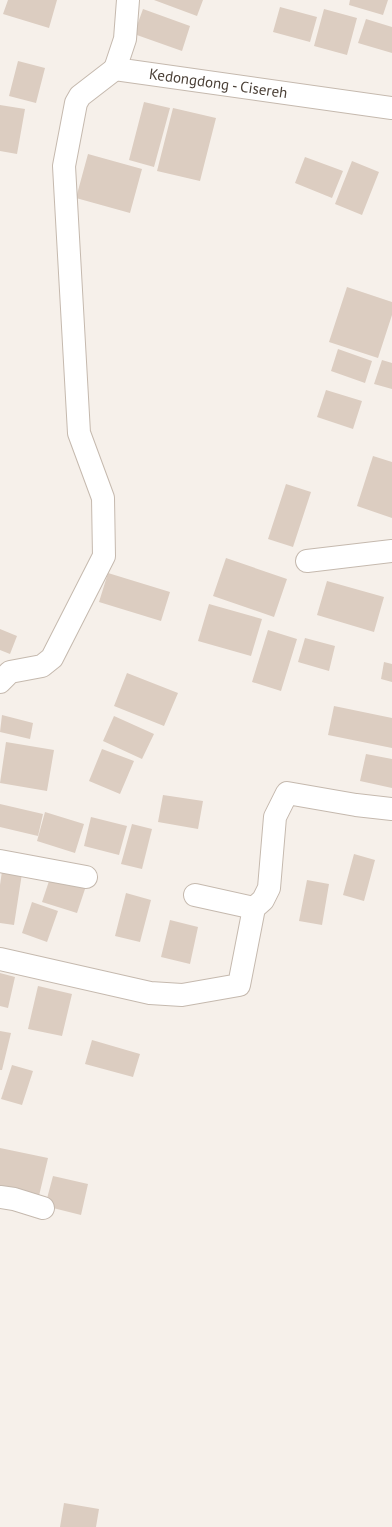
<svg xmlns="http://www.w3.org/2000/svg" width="392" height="1527" viewBox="0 0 392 1527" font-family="'PT Sans',sans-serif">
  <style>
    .building { fill: #dccdc1 }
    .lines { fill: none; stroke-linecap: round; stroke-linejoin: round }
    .minor-casing { stroke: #c5b9ae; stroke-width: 24 }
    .minor { stroke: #fff; stroke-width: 22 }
    .labels { text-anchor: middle; stroke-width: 5; stroke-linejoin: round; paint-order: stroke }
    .street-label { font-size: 15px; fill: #4b4037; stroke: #fff }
  </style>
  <rect width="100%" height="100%" fill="#f6f0ea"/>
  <!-- building -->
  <path class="building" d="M8 0H57L49 28 3 14Z
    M154 0H203L197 16Z
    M350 0H388L383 15 349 5Z
    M280 7 317 17 310 42 273 32Z
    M143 9 190 26 182 51 134 34Z
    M324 9 357 18 347 55 314 46Z
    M366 19 392 27V53L358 43Z
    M18 61 45 68 36 103 9 96Z
    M144 102 170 108 154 167 129 160Z
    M0 105 25 109 17 154 0 151Z
    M173 108 216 118 200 181 157 171Z
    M88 154 142 169 130 213 76 198Z
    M305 157 343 171 332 198 295 183Z
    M352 161 379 172 362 215 335 204Z
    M347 287 392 302V315L378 358 329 342Z
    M338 349 372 361 365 383 331 371Z
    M382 360 392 363V389L374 384Z
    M326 390 362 401 353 429 317 417Z
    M373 456 392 462V518L357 506Z
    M286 484 311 492 293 547 268 539Z
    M226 558 287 579 274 617 213 596Z
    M108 573 170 592 161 621 99 602Z
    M327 581 384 597 374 632 317 615Z
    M209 604 262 619 251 656 198 641Z
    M0 629 17 636 10 654 0 650Z
    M268 630 297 639 281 691 252 682Z
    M305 638 335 646 329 671 298 662Z
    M384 662 392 664V682L381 679Z
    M127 673 178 693 164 726 114 706Z
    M334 706 392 718V748L328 735Z
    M2 715 33 723 30 739 0 732Z
    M114 716 154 734 142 759 103 741Z
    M6 742 54 750 47 791 0 783Z
    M102 749 134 761 120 794 89 781Z
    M366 754 392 759V788L360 781Z
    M163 795 203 801 198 829 158 822Z
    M0 804 43 814 38 836 0 827Z
    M45 812 84 824 75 853 37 841Z
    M91 817 127 826 119 855 84 846Z
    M132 824 152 829 142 869 121 864Z
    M354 854 375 860 364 901 343 895Z
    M3 864 23 867 14 925 0 923V885Z
    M52 872 87 883 77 913 42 902Z
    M307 880 329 884 322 925 299 921Z
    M126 893 151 900 140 942 115 936Z
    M32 902 58 911 47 942 22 933Z
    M170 920 198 927 190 964 161 957Z
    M0 973 15 977 8 1008 0 1006Z
    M38 986 72 994 62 1036 28 1029Z
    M0 1031 11 1033 2 1070H0Z
    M92 1040 140 1054 133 1077 85 1064Z
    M12 1065 33 1071 22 1105 1 1099Z
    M0 1148 48 1158 38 1200 0 1191Z
    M53 1176 88 1184 81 1215 45 1206Z
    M64 1503 99 1509 96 1527H60Z"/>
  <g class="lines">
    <defs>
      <g id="minor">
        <path id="s1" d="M128 0 125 39 115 69 392 108"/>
        <path d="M307 561 392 551"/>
        <path d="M0 682 10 672 42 666 52 658 104 556 103 498 79 433 64 166 76 103 80 96 115 69"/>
        <path d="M0 861 86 877"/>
        <path d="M195 895 254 908"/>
        <path d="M0 959 150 993 182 995 239 985 254 908 263 900 269 888 275 817 287 793 356 805 392 809"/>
        <path d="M0 1197 14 1199 43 1208"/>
      </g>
    </defs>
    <!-- minor casing -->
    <use href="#minor" class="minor-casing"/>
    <!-- minor -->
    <use href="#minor" class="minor"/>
  </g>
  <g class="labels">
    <!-- street labels -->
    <g class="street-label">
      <text dy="5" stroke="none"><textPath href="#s1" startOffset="175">Kedongdong - Cisereh</textPath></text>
    </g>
  </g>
</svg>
